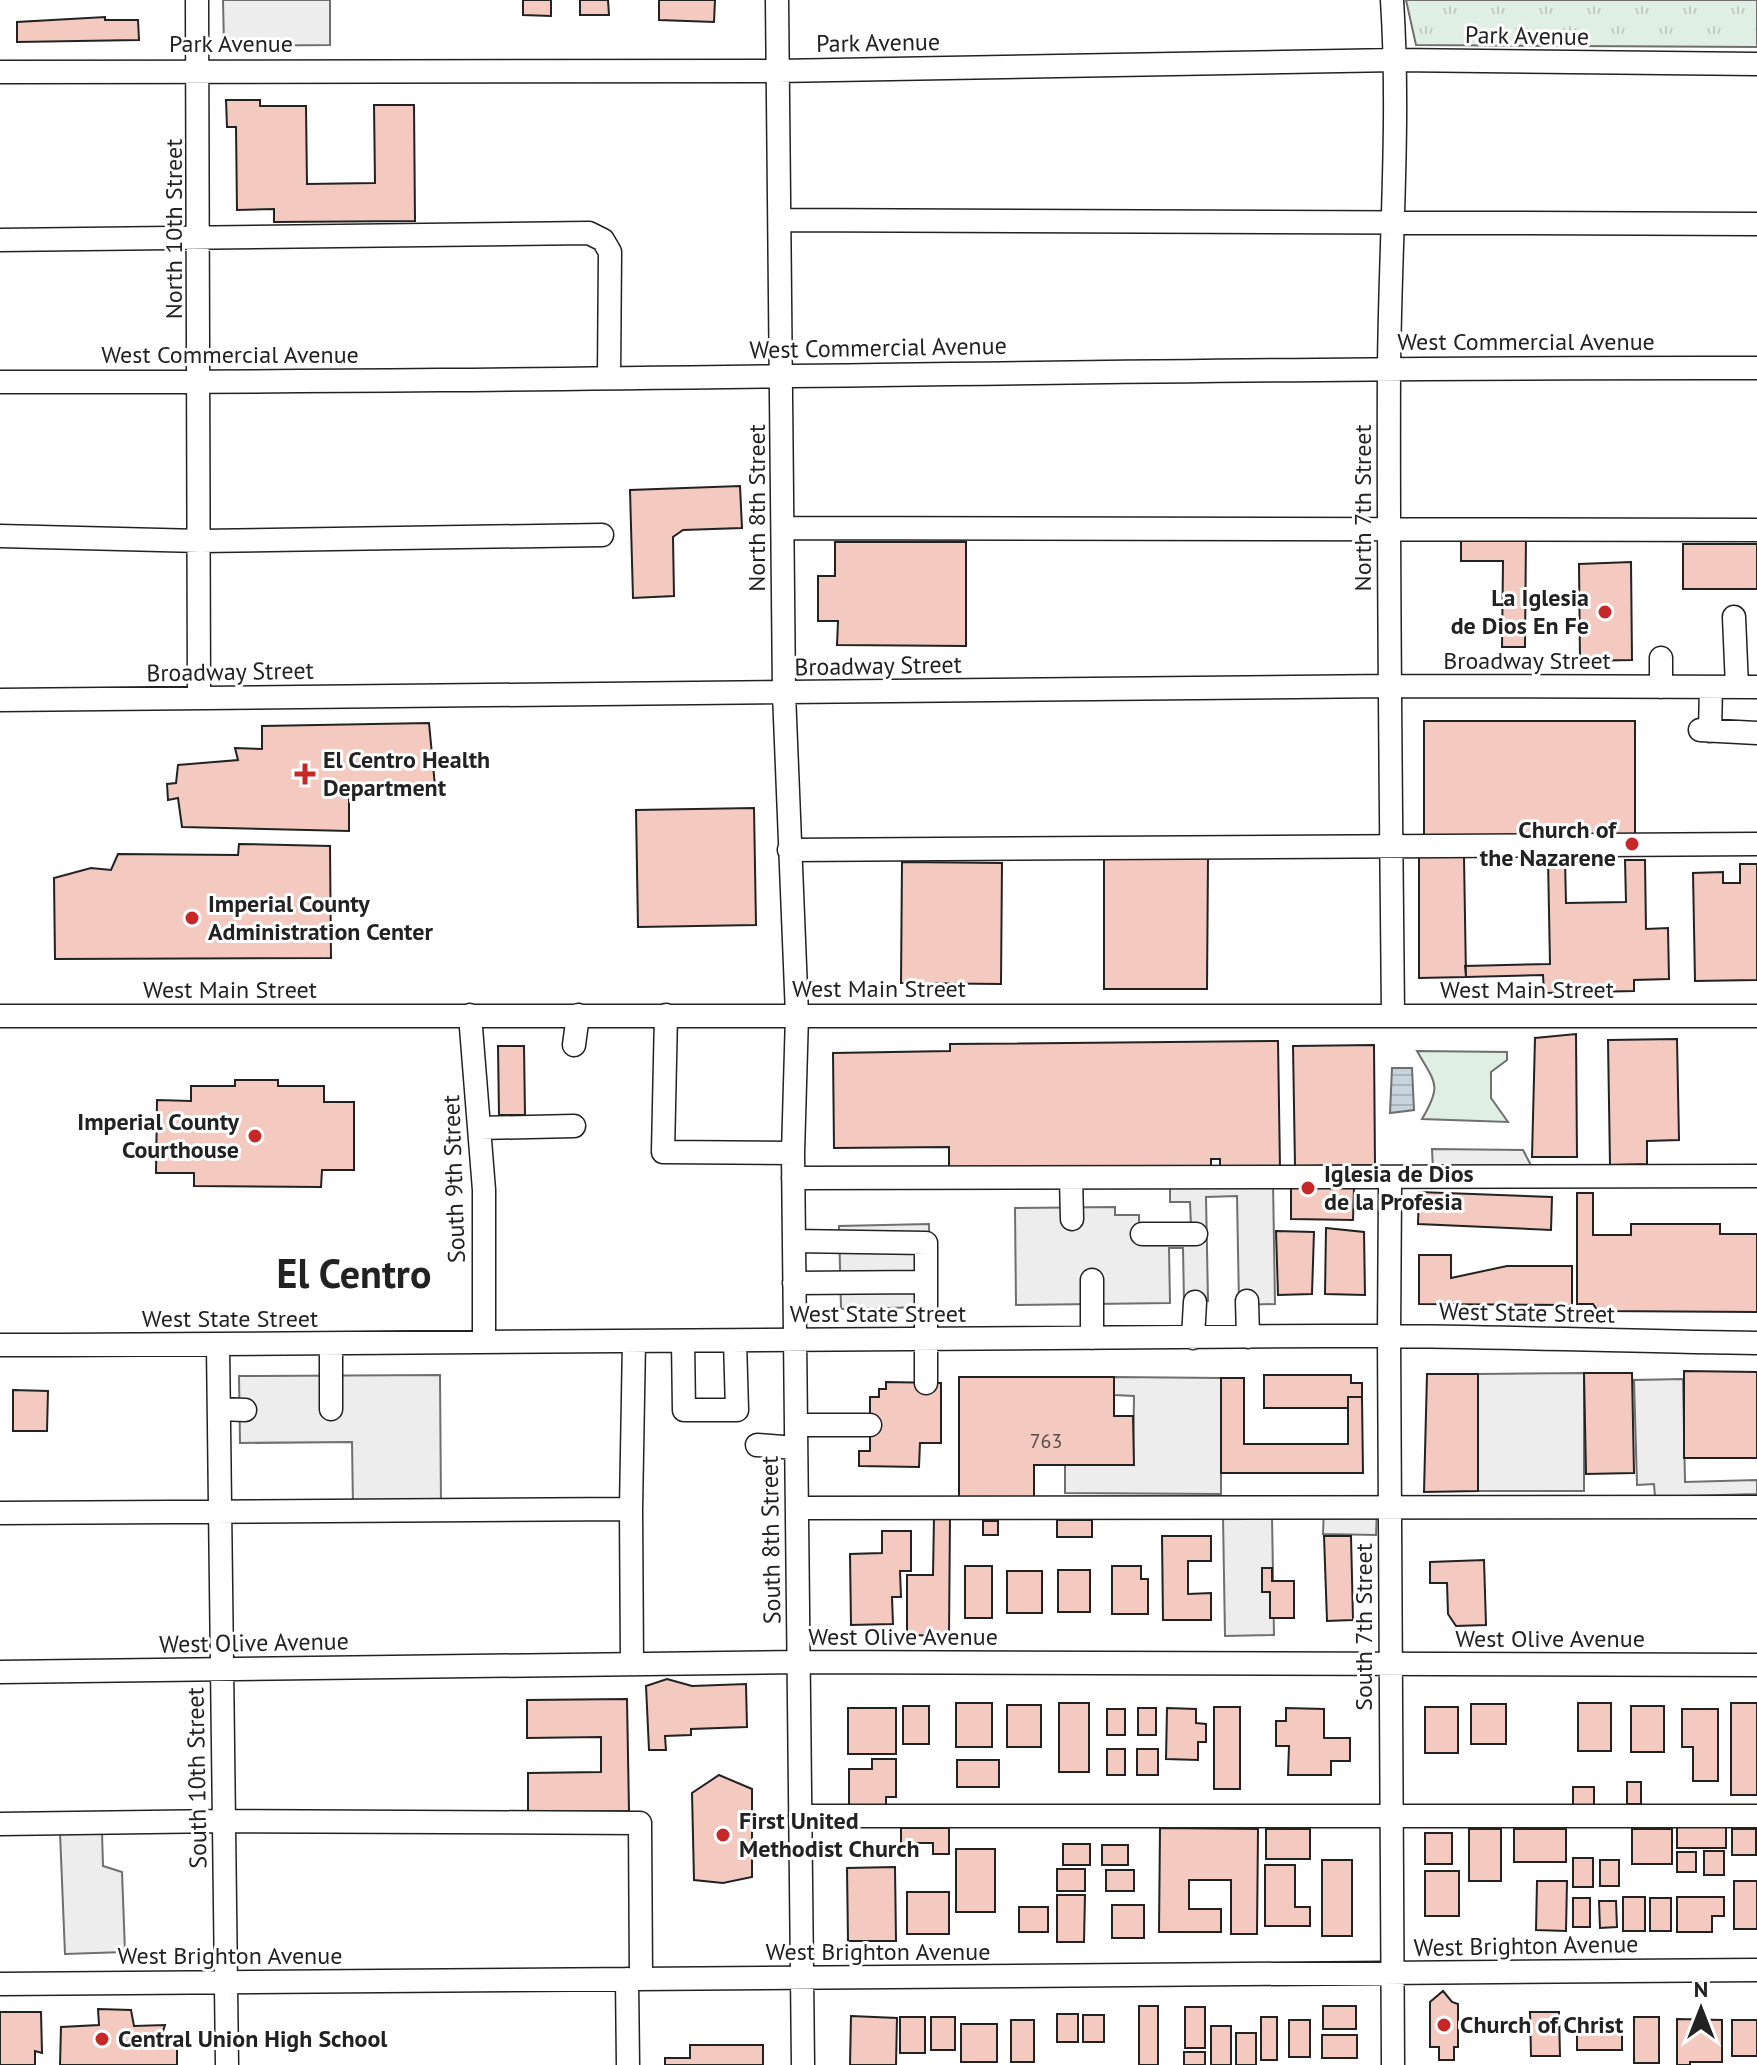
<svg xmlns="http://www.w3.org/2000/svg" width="1757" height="2065" viewBox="0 0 1757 2065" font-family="'PT Sans',sans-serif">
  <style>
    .green { fill: #e0efe3; stroke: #6f6f6f; stroke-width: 2 }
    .park { fill: url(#park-tufts); stroke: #6f6f6f; stroke-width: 2 }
    .parking { fill: #ededed; stroke: #6f6f6f; stroke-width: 2 }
    .water { fill: url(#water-rules); stroke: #6f6f6f; stroke-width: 2 }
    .building { fill: #f3c9c0; stroke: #222; stroke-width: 2 }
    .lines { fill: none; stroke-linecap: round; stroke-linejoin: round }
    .minor-casing { stroke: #222; stroke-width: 25 }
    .minor { stroke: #fff; stroke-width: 22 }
    .poi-dot { fill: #c62828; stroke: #fff; stroke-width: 3 }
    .labels { text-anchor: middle; stroke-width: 6; stroke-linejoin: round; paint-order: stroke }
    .number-label { font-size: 20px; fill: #564c4a }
    .street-label { font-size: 24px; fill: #222; stroke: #fff }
    .poi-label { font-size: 24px; font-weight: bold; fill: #222; stroke: #fff; text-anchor: start }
    .town-label { font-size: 40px; font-weight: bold; fill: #222; stroke: #fff }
  </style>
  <defs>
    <pattern id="park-tufts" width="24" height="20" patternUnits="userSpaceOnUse" patternTransform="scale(2)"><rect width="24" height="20" fill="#e0efe3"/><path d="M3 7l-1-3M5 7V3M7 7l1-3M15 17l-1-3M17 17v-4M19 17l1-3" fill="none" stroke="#c0cdc2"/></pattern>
    <pattern id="water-rules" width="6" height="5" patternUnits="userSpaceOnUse" patternTransform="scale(2)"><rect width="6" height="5" fill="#c7d3dd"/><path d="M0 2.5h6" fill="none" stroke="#abb5bd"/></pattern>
  </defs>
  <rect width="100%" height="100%" fill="#fff"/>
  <!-- green -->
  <path class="green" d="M1417 1051 1507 1052V1060L1491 1072V1098L1508 1122 1422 1119C1442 1085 1436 1084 1417 1051Z"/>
  <!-- park -->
  <path class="park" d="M1406 0H1757V47L1416 45Z"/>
  <!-- parking -->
  <path class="parking" d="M223 0H330V45L224 46Z
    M1432 1149 1523 1150 1534 1171 1433 1170Z
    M1273 1181 1275 1304 1239 1305 1237 1196 1206 1197 1208 1301 1184 1302 1183 1248H1169L1170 1303 1016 1305 1015 1208 1115 1207V1215H1139V1228H1191L1190 1202H1170V1182Z
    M929 1224 930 1307 841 1309 839 1226Z
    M1584 1373V1491H1478V1374Z
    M440 1375 441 1506H353L352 1442 240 1443 239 1376Z
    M1114 1377 1221 1378V1494L1065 1493V1465H1133L1134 1396 1114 1395Z
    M1683 1379 1685 1482 1757 1480V1494L1655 1497 1654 1484 1637 1485 1634 1380Z
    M1324 1508 1377 1509 1376 1535 1323 1534Z
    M1272 1516 1274 1635 1225 1636 1223 1517Z
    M102 1832 103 1866 122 1872 125 1952 65 1954 60 1833Z"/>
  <!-- water -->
  <path class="water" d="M1392 1068H1412L1414 1110 1390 1113Z"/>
  <!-- building -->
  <path class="building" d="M523 0H551V16L523 15Z
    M580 0H608L609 15H580Z
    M659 0H715L714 22 659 20Z
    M105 17V20H138L139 40 17 42V22Z
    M226 100H260V106H306L307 184 375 183 374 105H414L415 221 274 222V209L237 210 236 127H227Z
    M740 486 742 528 683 530 673 537 674 596 633 598 630 490Z
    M1461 534 1526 535 1525 647H1502L1503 561H1461Z
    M835 542H966V646L837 645 838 621H818V576H835Z
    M1683 544H1757V589H1683Z
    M1631 562 1632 660 1580 661 1579 564Z
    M1424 721H1635V839H1424Z
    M429 723 435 786 349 789V831L182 827 178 798 168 800 167 784 176 783 178 765 238 760 235 748 262 749V726Z
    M754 808 756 925 638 927 636 810Z
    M239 844 330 846 331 958 55 959 54 878 91 868 111 870 118 854 238 855Z
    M1104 857H1208L1207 989H1104Z
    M1419 857H1464L1466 977 1419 978Z
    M1548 859H1565L1566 903 1626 902 1625 860H1645L1646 929 1668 928 1669 979 1634 980V991L1544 993 1543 975 1466 977 1465 966 1550 964Z
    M902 862 1002 863 1001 984 901 983Z
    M1740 864H1757V980L1695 981 1693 873 1723 872V883H1740Z
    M1576 1034 1577 1157H1532L1535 1038Z
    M1677 1039 1679 1140 1647 1141V1164L1610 1165 1608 1040Z
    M1278 1041 1280 1169H1220V1159H1211V1166L949 1169V1147L834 1148 833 1053 950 1051V1044Z
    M1374 1045 1375 1165 1295 1166 1293 1046Z
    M498 1046H524L525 1115H499Z
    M235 1080H278V1086H324V1102H354V1170H322L321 1187 194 1186V1173H156L157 1100 191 1101V1086H235Z
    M1291 1187 1354 1188 1353 1220 1291 1219Z
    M1419 1192 1552 1197 1551 1230 1418 1224Z
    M1577 1193H1593V1235H1631V1224H1720V1234H1757V1312L1598 1311 1593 1304H1577Z
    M1326 1228 1364 1232 1365 1295 1325 1294Z
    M1276 1231 1314 1232 1312 1294 1278 1295Z
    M1419 1255H1451V1278L1507 1266H1572V1305L1419 1304Z
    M1684 1371 1757 1372V1458H1684Z
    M1584 1373H1632L1634 1473 1586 1474Z
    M1427 1374H1478V1491L1424 1492Z
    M1264 1375H1351V1383H1362V1397H1348V1408H1264Z
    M959 1377H1114V1416H1133L1134 1465H1034V1497L959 1498Z
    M1221 1378H1244V1444H1348V1397H1362L1363 1473H1221Z
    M886 1382 941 1383V1443H920L919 1467 859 1466V1451H870V1397H879V1389H886Z
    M13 1390 48 1391 47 1431H13Z
    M934 1517H950L949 1636 907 1635V1575H933Z
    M1057 1520H1092V1537H1057Z
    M983 1521H998V1535H983Z
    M882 1531H911V1571H900L901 1597H892L893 1624 851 1625 850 1554 882 1553Z
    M1162 1536H1211V1561H1188V1594L1211 1593V1620H1163Z
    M1324 1536H1351L1353 1620 1327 1621Z
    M1484 1560 1486 1625 1456 1626 1448 1614 1447 1583H1430V1562Z
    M965 1566H992V1618H965Z
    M1112 1566H1141V1579H1148V1614H1112Z
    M1262 1568H1272V1581H1294V1618H1270V1592H1262Z
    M1058 1570H1090V1612H1058Z
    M1007 1571H1042V1613H1007Z
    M667 1679 692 1686 746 1684 747 1727 691 1729V1735L665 1736 666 1750H649L646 1686Z
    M627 1699 629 1811 528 1812V1773L601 1772V1737L527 1738V1700Z
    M956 1703H992V1747H956Z
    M1059 1703H1089V1772H1059Z
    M1578 1703H1611V1751H1578Z
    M1731 1703H1757V1795H1731Z
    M1471 1704H1506V1744H1471Z
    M1007 1705H1041V1747H1007Z
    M903 1706H929V1744H903Z
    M1631 1706H1664V1752H1631Z
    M1214 1707H1240V1789H1214Z
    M1425 1707H1458V1753H1425Z
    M848 1708H896V1754H848Z
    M1138 1708H1156V1735H1138Z
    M1167 1708 1196 1709V1723L1206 1724V1742H1198V1760L1166 1759Z
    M1286 1708 1324 1709V1738H1350V1761H1331V1775H1288L1289 1746H1276V1721H1286Z
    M1107 1709H1125V1735H1107Z
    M1682 1709H1718V1781H1693V1747H1682Z
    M1107 1749H1125V1775H1107Z
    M1137 1749H1158V1775H1137Z
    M872 1759H896V1797H886V1808H849V1769H872Z
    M957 1760H999V1787H957Z
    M719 1775 752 1789V1877L723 1883 694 1880 692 1793Z
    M1627 1782H1641V1804H1627Z
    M1573 1787H1594V1805H1573Z
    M1677 1827H1726V1848H1677Z
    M901 1828H949V1854H933V1843H917V1855H901Z
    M1160 1828 1258 1829 1257 1934H1231V1880H1189V1909H1221V1932H1159Z
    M1266 1829H1310V1859H1266Z
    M1469 1829H1501V1881H1469Z
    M1514 1829H1566V1862H1514Z
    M1632 1829H1672V1864H1632Z
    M1732 1829H1756V1855H1732Z
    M1425 1833H1452V1864H1425Z
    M1063 1844H1090V1865H1063Z
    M1102 1845H1128V1865H1102Z
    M956 1849H995V1912H956Z
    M1704 1851H1724V1875H1704Z
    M1677 1852H1696V1872H1677Z
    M1573 1858H1593V1887H1573Z
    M1322 1860H1352V1936H1322Z
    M1600 1860H1619V1886H1600Z
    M1265 1865H1295V1907H1310V1926H1265Z
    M895 1867 896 1941H848L847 1868Z
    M1057 1869H1085V1891H1057Z
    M1106 1870H1134V1891H1106Z
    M1425 1871H1459V1916H1425Z
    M1537 1881H1567L1566 1931 1536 1930Z
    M1734 1881H1757V1929H1734Z
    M907 1892H949V1934H907Z
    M1057 1895H1085L1084 1942H1057Z
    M1623 1897H1645V1931H1623Z
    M1677 1897H1724V1916H1712V1932H1677Z
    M1573 1898H1590V1927H1573Z
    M1650 1898H1671V1931H1650Z
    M1599 1901H1616L1617 1927 1600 1928Z
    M1112 1905H1144V1938H1112Z
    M1019 1907H1048V1932H1019Z
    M1443 1991 1452 2002 1458 2004V2047H1454V2060H1439V2047H1430V2002Z
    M1139 2006H1158V2065H1139Z
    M1323 2006H1356V2029H1323Z
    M1185 2007H1205V2048H1185Z
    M98 2009 131 2010 134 2026 165 2025 162 2034H177V2065H60L61 2027 99 2025Z
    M0 2012H41L42 2053 35 2051V2065H0Z
    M1530 2012H1559L1560 2056H1531Z
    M1057 2014H1078V2042H1057Z
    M1083 2015H1104V2042H1083Z
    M851 2016 897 2018 896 2065H850Z
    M900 2017H925V2053H900Z
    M931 2017H955V2050H931Z
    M1261 2017H1277V2060H1261Z
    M1634 2017H1659V2063H1634Z
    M1677 2019 1722 2020V2062H1690V2065H1677Z
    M1011 2020H1034V2062H1011Z
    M1289 2020H1310V2057H1289Z
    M1732 2020H1757V2056H1732Z
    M1577 2021H1622V2050H1577Z
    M961 2024H997V2062H961Z
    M1211 2026H1231V2065H1211Z
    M1236 2033H1256V2065H1236Z
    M1322 2035H1357V2058H1322Z
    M690 2045H763V2065H665V2058H690Z
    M1184 2052H1205V2065H1184Z"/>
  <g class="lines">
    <defs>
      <path id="minor" d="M197 0 199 698
        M777 0 784 693 797 1015 793 1153 803 2065
        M1392 0C1400 122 1390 246 1389 369 1388 584 1391 800 1393 1016
        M0 72 778 71 1396 60 1757 64
        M780 220 1757 224
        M0 240 589 233 603 240 610 252 609 377
        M0 382C586 383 1171 367 1757 368
        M783 528 1757 530
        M0 536 200 541 602 535
        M1734 617 1737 687
        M1661 687V658
        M0 700 1389 686 1757 687
        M1700 730 1757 733
        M1710 731 1711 687
        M789 850 1757 844
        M470 1015 484 1190V1341
        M666 1015 663 1152 793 1153
        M0 1016H1757
        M574 1045 578 1015
        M480 1128 574 1126
        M793 1178 1757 1176
        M1071 1178 1072 1219
        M1390 1189 1389 1336 1393 2065
        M1142 1234H1196
        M794 1241 926 1243V1383
        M1092 1280V1338
        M794 1283 926 1282
        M1247 1301 1248 1337
        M1193 1338 1195 1302
        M683 1341 684 1410H737L735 1341
        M331 1344V1409
        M0 1345C462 1346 924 1335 1386 1336 1510 1337 1633 1341 1757 1343
        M218 1346 227 2065
        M219 1409 245 1410
        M796 1425H870
        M757 1445 796 1448
        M797 1508 1757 1507
        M631 1509 634 1341
        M0 1513 631 1509 632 1664
        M0 1672 799 1662 1757 1665
        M800 1816H1757
        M0 1824 224 1821 640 1823 641 1979
        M627 1979 628 2065
        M0 1984 1757 1970"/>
    </defs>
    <!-- minor casing -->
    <use href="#minor" class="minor-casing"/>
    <!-- minor -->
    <use href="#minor" class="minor"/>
  </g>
  <!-- markers -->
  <g class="poi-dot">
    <circle cx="1605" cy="612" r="8"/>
    <path d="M301 762h8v8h8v8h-8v8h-8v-8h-8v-8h8z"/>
    <circle cx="1632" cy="844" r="8"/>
    <circle cx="192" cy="918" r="8"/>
    <circle cx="255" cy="1136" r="8"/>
    <circle cx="1308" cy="1188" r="8"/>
    <circle cx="723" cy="1835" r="8"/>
    <circle cx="1444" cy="2025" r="8"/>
    <circle cx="102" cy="2039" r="8"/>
  </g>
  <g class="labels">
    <!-- number labels -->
    <g class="number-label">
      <text x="1046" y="1448">763</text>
    </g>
    <!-- street labels -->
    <g class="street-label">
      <text transform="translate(1527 36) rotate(1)" y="8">Park Avenue</text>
      <text transform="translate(878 43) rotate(-1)" y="8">Park Avenue</text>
      <text x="231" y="52">Park Avenue</text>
      <text transform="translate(174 229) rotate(-90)" y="8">North 10th Street</text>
      <text x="1526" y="350">West Commercial Avenue</text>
      <text transform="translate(878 348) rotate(-1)" y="8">West Commercial Avenue</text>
      <text x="230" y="363">West Commercial Avenue</text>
      <text transform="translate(757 508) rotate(-90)" y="8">North 8th Street</text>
      <text transform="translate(1363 508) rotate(-90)" y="8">North 7th Street</text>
      <text x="1527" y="669">Broadway Street</text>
      <text transform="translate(878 666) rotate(-1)" y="8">Broadway Street</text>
      <text transform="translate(230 672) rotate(-1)" y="8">Broadway Street</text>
      <text x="879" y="997">West Main Street</text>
      <text x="230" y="998">West Main Street</text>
      <text x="1527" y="998">West Main Street</text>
      <text transform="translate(454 1179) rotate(-92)" y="8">South 9th Street</text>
      <text transform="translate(1527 1313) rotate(1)" y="8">West State Street</text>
      <text x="878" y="1322">West State Street</text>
      <text x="230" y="1327">West State Street</text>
      <text transform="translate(771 1540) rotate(-91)" y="8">South 8th Street</text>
      <text transform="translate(1364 1627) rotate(-90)" y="8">South 7th Street</text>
      <text x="903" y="1645">West Olive Avenue</text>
      <text x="1550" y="1647">West Olive Avenue</text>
      <text transform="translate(254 1643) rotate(-1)" y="8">West Olive Avenue</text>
      <text transform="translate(197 1778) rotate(-91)" y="8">South 10th Street</text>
      <text transform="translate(1526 1946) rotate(-1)" y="8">West Brighton Avenue</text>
      <text x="878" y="1960">West Brighton Avenue</text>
      <text x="230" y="1964">West Brighton Avenue</text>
    </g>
    <!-- poi labels -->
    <g class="poi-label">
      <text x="1589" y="606" text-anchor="end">La Iglesia<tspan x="1589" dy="28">de Dios En Fe</tspan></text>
      <text x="323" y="768">El Centro Health<tspan x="323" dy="28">Department</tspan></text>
      <text x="1616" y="838" text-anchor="end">Church of<tspan x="1616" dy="28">the Nazarene</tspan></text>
      <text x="208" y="912">Imperial County<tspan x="208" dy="28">Administration Center</tspan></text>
      <text x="239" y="1130" text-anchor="end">Imperial County<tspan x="239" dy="28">Courthouse</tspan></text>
      <text x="1324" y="1182">Iglesia de Dios<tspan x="1324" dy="28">de la Profesia</tspan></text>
      <text x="739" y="1829">First United<tspan x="739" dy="28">Methodist Church</tspan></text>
      <text x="1460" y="2033">Church of Christ</text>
      <text x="118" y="2047">Central Union High School</text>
    </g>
    <!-- town labels -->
    <g class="town-label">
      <text x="354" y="1288">El Centro</text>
    </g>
  </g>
  <!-- north arrow -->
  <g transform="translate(1701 2009)" stroke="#ffffff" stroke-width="6" paint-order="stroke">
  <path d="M0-6L14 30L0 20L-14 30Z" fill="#222222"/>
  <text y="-12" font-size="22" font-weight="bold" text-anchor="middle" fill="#222222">N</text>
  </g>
</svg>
